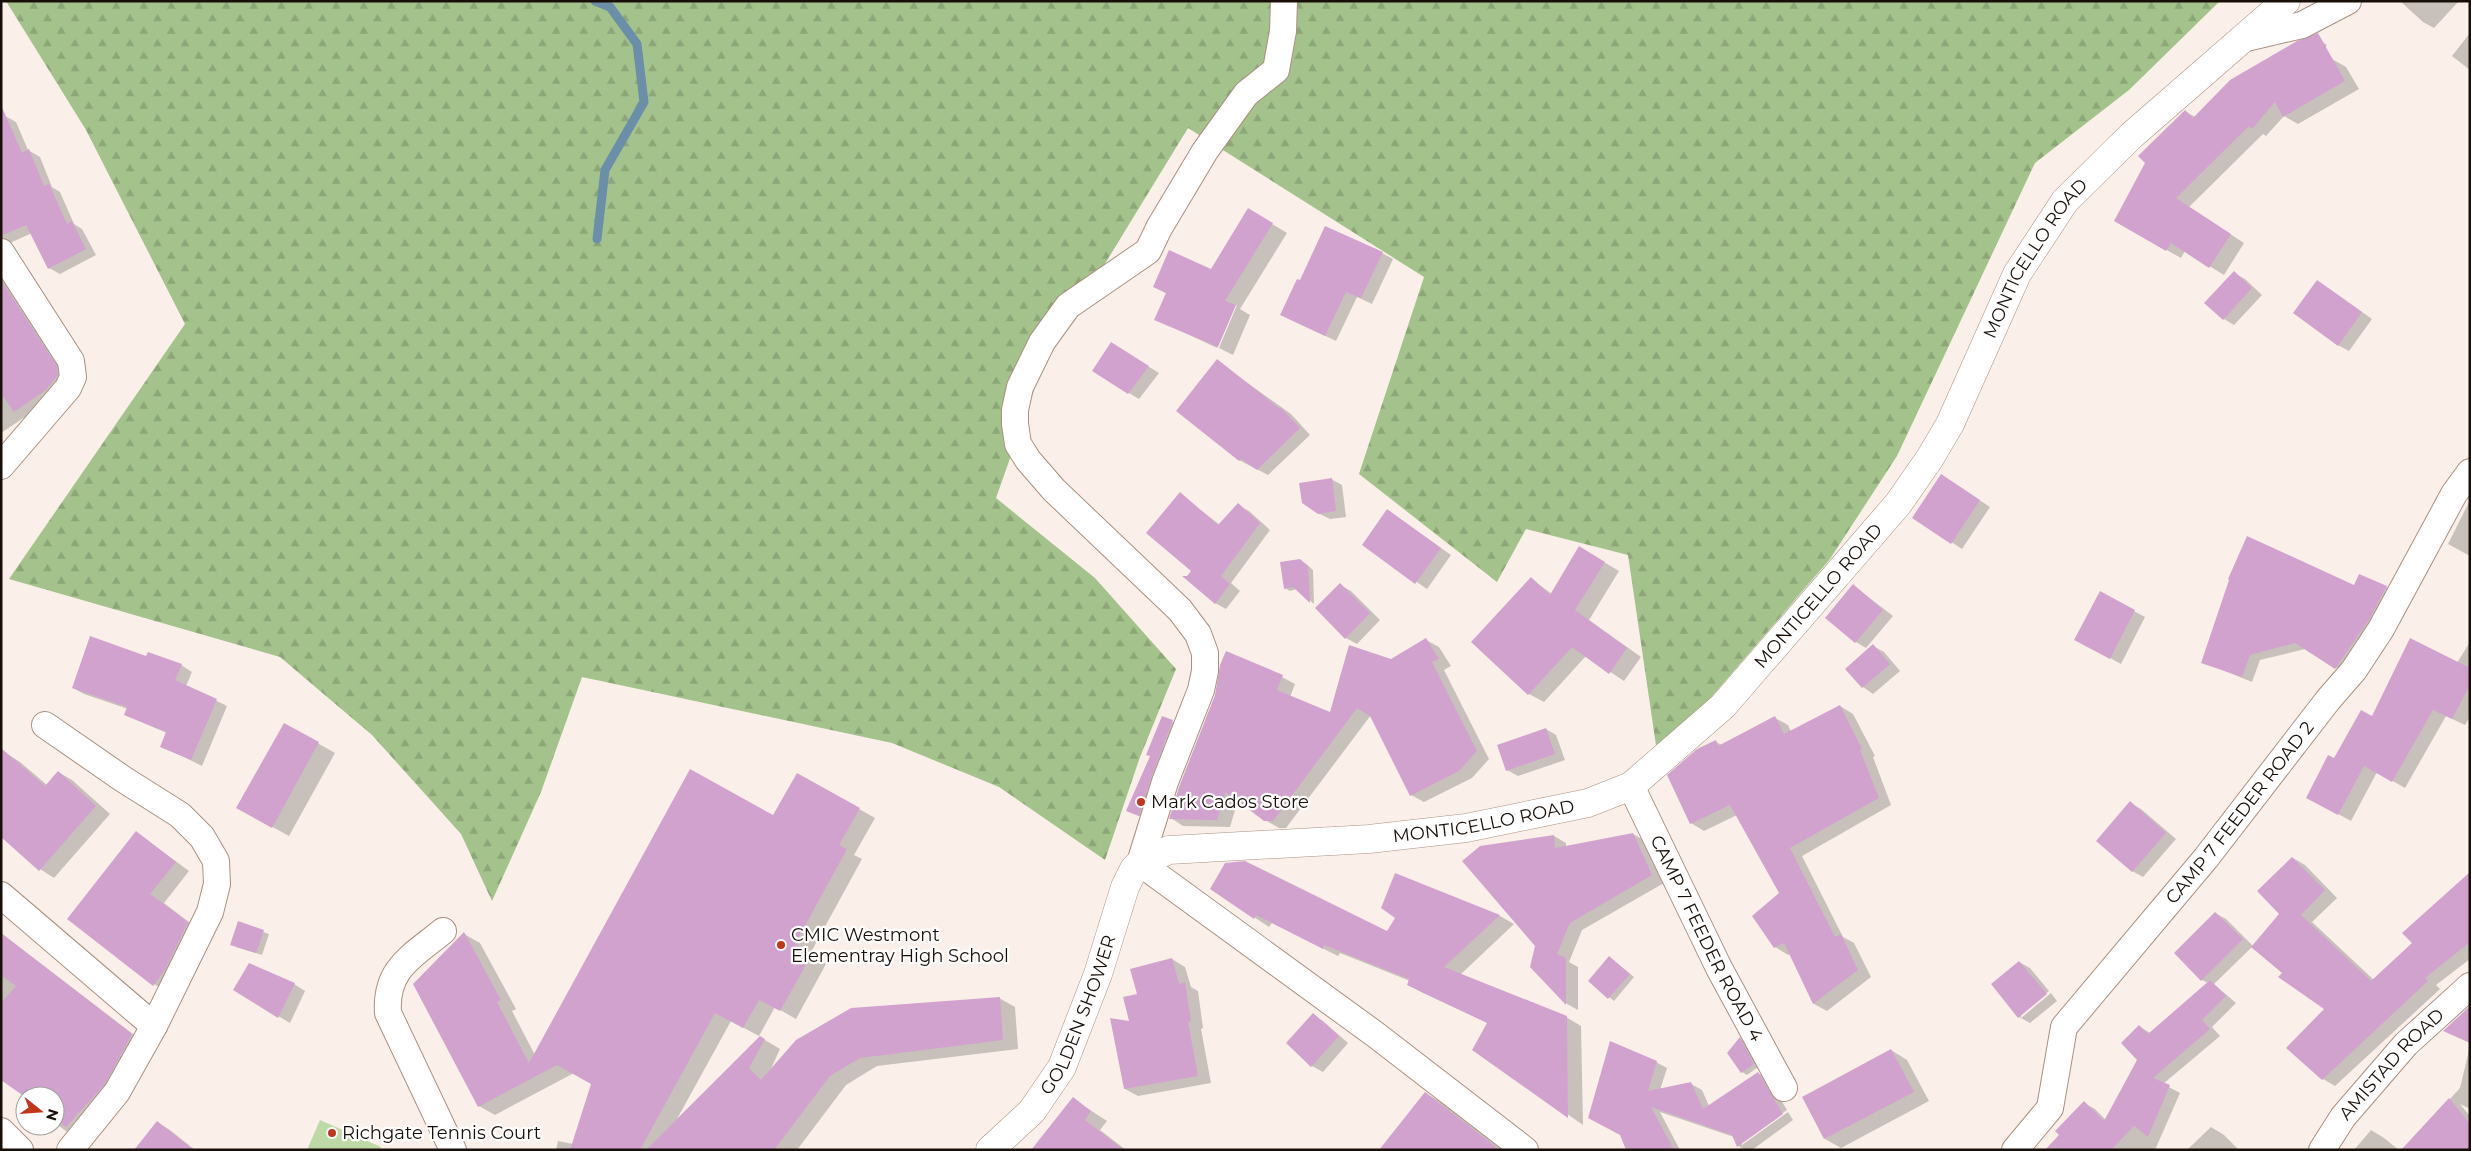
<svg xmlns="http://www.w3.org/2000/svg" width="2471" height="1151" viewBox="0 0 2471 1151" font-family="Montserrat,sans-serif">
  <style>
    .forest { fill: url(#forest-firs) }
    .garden { fill: #bddaa6 }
    .shadow { fill: #0003 }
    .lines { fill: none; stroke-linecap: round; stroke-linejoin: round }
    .stream { stroke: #6b8fa9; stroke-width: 9 }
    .building { fill: #d2a2cf }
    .minor-casing { stroke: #aa9080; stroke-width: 28 }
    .secondary-casing { stroke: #aa9080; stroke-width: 29 }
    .minor { stroke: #fff; stroke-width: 26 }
    .secondary { stroke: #fff; stroke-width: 28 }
    .poi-dot { fill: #c1361d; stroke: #fff; stroke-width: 2 }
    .labels { text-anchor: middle; stroke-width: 4.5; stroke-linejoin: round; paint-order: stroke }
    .street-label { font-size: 18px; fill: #180f09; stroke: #fff }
    .poi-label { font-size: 18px; fill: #180f09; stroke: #fff; text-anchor: start }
  </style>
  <defs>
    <pattern id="forest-firs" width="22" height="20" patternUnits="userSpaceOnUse" patternTransform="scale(1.25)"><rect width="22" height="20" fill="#a4c28c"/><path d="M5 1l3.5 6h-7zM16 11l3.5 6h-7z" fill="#8ca677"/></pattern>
  </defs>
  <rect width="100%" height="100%" fill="#fbf0e9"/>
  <!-- forest -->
  <path class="forest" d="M6 1H2220L2129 90 2035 163 1897 456 1830 559 1658 759 1628 555 1526 529 1497 582 1359 474 1424 277 1188 128 1043 365 996 498 1095 578 1176 669 1140 757 1105 860 999 787 892 743 582 677 541 792 492 901 461 834 372 735 280 657 9 579 185 324 86 130Z"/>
  <!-- garden -->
  <path class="garden" d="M320 1120 381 1147 380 1150H307Z"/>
  <!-- shadow -->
  <path class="shadow" d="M2400 1H2459L2434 28 2423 22Z
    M2470 33V70L2452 56Z
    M2314 37 2327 45 2306 76 2332 59 2346 67 2359 89 2298 124 2284 116 2266 136 2263 134 2189 207 2244 243 2224 275 2185 251 2181 258 2115 221 2185 111 2195 117Z
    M5 116 16 122 28 150 40 157 52 187 60 192 74 224 82 229 96 255 60 274 49 268 32 233 1 247V118Z
    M1264 219 1287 233 1240 309 1250 315 1233 355 1219 348 1237 305H1235L1217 348 1156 319 1167 294 1155 287 1212 270Z
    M1382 253 1393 259 1372 304 1357 297 1336 341 1292 320 1301 282Z
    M1 271 67 373 58 395 1 433Z
    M2234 273 2245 279 2262 295 2234 325 2224 319Z
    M2328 288 2372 319 2349 351 2338 345Z
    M1122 350 1159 373 1139 399 1129 393Z
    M1217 361 1291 414 1310 435 1268 475 1239 460Z
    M1331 479 1342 485 1346 517 1330 519 1318 513Z
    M1952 482 1990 507 1962 549 1914 518Z
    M1180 494 1220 525 1238 505 1249 511 1270 530 1231 583 1240 591 1226 609 1215 603 1187 577 1193 570Z
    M2470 500V556L2448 544Z
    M1388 511 1451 555 1427 589 1363 545Z
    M1580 548 1619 571 1589 620 1641 657 1624 681 1586 656 1544 702 1529 694 1531 579 1552 594Z
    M1305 563 1313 570 1314 604 1297 589 1290 591 1285 588Z
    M2360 575 2397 592 2346 673 2305 649 2260 660 2252 682 2203 662 2355 587Z
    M1340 585 1351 591 1380 620 1357 644 1346 638Z
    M1854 586 1893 616 1866 648 1856 642Z
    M2100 593 2145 617 2121 664 2086 645Z
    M1426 640 1439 647 1451 666 1444 670 1489 759 1472 778 1424 802 1411 795 1371 715 1286 828H1279L1265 820 1238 800 1230 827 1183 826 1171 818 1216 696 1226 653 1282 677 1295 684 1290 697 1331 713 1392 660Z
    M2470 642V717L2465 725 2446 716 2405 788 2377 772 2351 821 2320 804 2334 760 2373 718 2457 663Z
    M1873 646 1884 652 1900 671 1873 694 1863 687Z
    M147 658 181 665 192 672 186 686 227 706 202 766 162 746 167 733 125 715 128 709 84 694 73 688Z
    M1840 706 1853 714 1875 756 1873 757 1891 805 1802 856 1843 937 1854 943 1871 977 1827 1011 1814 1004 1790 954 1788 955 1775 947 1754 916 1781 893 1737 815 1704 831 1691 823 1716 742 1722 745 1775 718 1788 725 1791 732Z
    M1163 718 1177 724 1144 818 1132 813Z
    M284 724 335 753 289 836 238 808Z
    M1546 729 1556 735 1565 760 1518 776 1507 770Z
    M6 753 20 762 47 785 58 772 72 780 110 814 54 878 40 869Z
    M2130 803 2141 809 2176 839 2143 877 2132 871Z
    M859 809 875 818 854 855 862 859 810 954 826 964 796 1019 775 1007 759 1036 731 1021 677 1119 760 1037 780 1049 770 1071 999 998 1015 1007 1018 1049 877 1066 846 1085 797 1150H556L558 1141 573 1144 593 1084 574 1073 495 1115 479 1106 464 934 480 943 516 1009 512 1011 535 1055 774 817Z
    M136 832 189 871 164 903 202 932 168 993 154 984Z
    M1633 834 1645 841 1664 883 1582 930 1569 962 1578 967V1010L1567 1004 1531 967 1537 946 1554 836 1566 843V847Z
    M2293 858 2305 865 2337 898 2312 922 2374 980 2413 943 2470 873V959L2436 985 2440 989 2335 1086 2323 1079 2326 1009 2252 947 2214 984 2236 1003 2212 1027 2220 1036 2163 1084 2180 1093 2155 1150H2047L2084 1103 2095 1109 2106 1120 2138 1059 2139 1026 2150 1033 2208 983 2202 980 2215 913 2226 919 2253 946 2281 914Z
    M1396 875 1500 916 1514 924 1460 975 1566 1017 1581 1026 1583 1125 1474 1049 1488 1023 1423 993 1408 985 1410 981 1340 953 1338 956 1272 923 1269 927 1212 889 1388 933 1397 918Z
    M238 923 269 934 262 955 236 947Z
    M1 933 142 1041 73 1136 55 1123V1096L1 1080Z
    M1172 959 1185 967 1191 987 1198 991 1203 1028 1201 1029 1211 1083 1138 1096 1125 1089 1131 1023 1138 995Z
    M1614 961 1634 977 1614 1001 1589 981Z
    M2019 962 2030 968 2049 991 2021 1015V1018L2051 993 2057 1001 2030 1023 2019 1017 1993 984Z
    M294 984 305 991 290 1023 234 990Z
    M1313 1015 1323 1021 1348 1043 1323 1072 1312 1066Z
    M1740 1039 1745 1042 1758 1067 1747 1075 1742 1072Z
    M2470 1046V1109L2460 1104 2470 1116V1150H2403L2460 1088Z
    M1891 1050 1907 1060 1929 1101 1841 1148 1825 1139 1807 1104Z
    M1656 1062 1667 1068 1660 1090 1691 1084 1702 1090 1709 1106 1758 1073 1769 1080 1787 1110 1742 1141V1145L1788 1112 1793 1120 1752 1150H1745L1738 1146 1734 1137 1660 1112 1680 1150H1627Z
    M1425 1093 1441 1102 1502 1150H1395Z
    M1073 1099 1107 1121 1100 1130 1126 1150H1046Z
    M157 1122 170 1130 195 1150H135Z
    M2211 1127 2224 1135 2239 1150H2187Z
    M2371 1130 2384 1138 2399 1150H2354Z"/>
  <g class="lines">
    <!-- stream -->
    <path class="stream" d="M595 1 610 7 637 44 644 102 605 170 597 239"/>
  </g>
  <!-- building -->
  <path class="building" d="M2318 33 2345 81 2283 117 2275 102 2252 129 2249 126 2176 198 2231 234 2209 268 2171 243 2166 251 2114 221 2145 163 2138 156 2185 110 2193 118 2230 80 2297 41Z
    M1 105 22 153 29 149 44 186 49 184 67 224 72 221 86 249 48 269 26 225 1 236Z
    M1248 208 1273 223 1225 301 1236 305 1218 347 1154 320 1166 293 1153 287 1169 250 1211 269Z
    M1325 226 1383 252 1361 298 1346 292 1325 336 1280 315 1297 279 1300 280Z
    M2234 271 2252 288 2223 320 2204 303Z
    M1 280 57 366 58 375 47 389 14 412 1 393Z
    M2317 280 2362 312 2338 346 2293 313Z
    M1111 342 1149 366 1128 394 1092 371Z
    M1217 359 1279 408 1280 407 1300 428 1257 470 1241 459 1239 461 1176 411Z
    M1941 474 1980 500 1951 544 1912 518Z
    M1332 478 1336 511 1318 514 1302 503 1299 483Z
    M1180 492 1218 525 1238 503 1260 523 1221 576 1230 584 1215 604 1182 576H1187L1191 571 1146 533Z
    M1387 509 1441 548 1415 584 1362 545Z
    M2247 536 2354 585 2359 574 2387 586 2368 621 2335 669 2295 643 2250 655 2242 677 2201 663 2229 580 2228 579Z
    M1579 546 1605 562 1575 610 1627 648 1609 674 1572 647 1528 695 1471 642 1531 577 1550 595Z
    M1300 559 1308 566 1310 603 1293 587 1284 589 1280 562Z
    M1340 583 1370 613 1345 639 1315 608Z
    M1853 584 1883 610 1855 643 1825 618Z
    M2100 591 2135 610 2110 659 2074 640Z
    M90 636 146 656 148 652 182 664 175 680 217 699 191 760 160 747 166 732 124 715 127 707 72 688Z
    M1426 638 1439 659 1432 662 1477 751 1459 771 1410 796 1370 716 1357 708 1273 821H1264L1226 792 1217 820 1169 819 1179 787 1215 695 1220 665 1226 651 1283 675 1277 690 1330 712 1349 645 1391 659Z
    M2410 638 2470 668V685L2452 719 2433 710 2392 782 2364 766 2338 815 2306 798 2328 755 2334 758 2361 710 2372 716Z
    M1873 644 1890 664 1862 688 1845 669Z
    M1840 705 1862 749 1860 750 1879 798 1790 848 1835 937 1841 934 1858 970 1813 1004 1784 943 1774 948 1752 916 1779 893 1730 805 1690 824 1667 775 1697 749 1716 740 1718 746 1775 716 1784 734Z
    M1162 716 1173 720 1151 778 1139 816 1126 811 1150 756 1146 755Z
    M284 723 319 742 272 828 236 808Z
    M1546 728 1555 754 1506 771 1497 745Z
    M1 748 45 786 58 771 96 806 39 871 1 837Z
    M690 769 773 815 797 773 860 808 839 845 847 849 795 944 812 954 780 1011 759 1000 743 1028 715 1013 640 1150H570L591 1084 557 1065 478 1107 413 984 464 932 501 1000 497 1002 529 1063Z
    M2130 801 2166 833 2132 872 2096 841Z
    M136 831 176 862 150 894 188 922 165 970 153 986 67 919Z
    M1633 833 1652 875 1570 923 1557 954 1566 958V1005L1530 967 1535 946 1462 861 1480 846 1554 835 1555 848Z
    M2292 857 2325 890 2301 915 2371 981 2412 943 2402 933 2470 872V942L2425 978 2428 981 2322 1080 2286 1048 2324 1009 2278 977 2282 973 2251 947 2279 914 2257 891Z
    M1245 861 1387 931 1395 918 1381 908 1395 873 1500 915 1444 967 1567 1016 1568 1118 1472 1050 1487 1023 1407 985 1409 979 1324 945 1323 949 1256 915 1254 919 1210 889 1225 863Z
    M2215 912 2243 939 2201 981 2174 953Z
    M238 921 264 930 256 953 230 945Z
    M1 933 132 1034 105 1084 66 1127 55 1119V1096L25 1097 1 1080V1003L16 986 1 975Z
    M1609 956 1630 974 1608 999 1588 981Z
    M1172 958 1179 984 1185 982 1191 1021 1188 1022 1198 1076 1124 1089 1110 1018 1129 1021 1123 997 1137 994 1130 969Z
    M2019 961 2047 994 2018 1018 1991 984Z
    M249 963 295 983 278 1018 233 990Z
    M2210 980 2226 996 2202 1020 2210 1029 2153 1078 2170 1085 2148 1137 2134 1126 2111 1150H2045L2059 1135 2055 1131 2084 1101 2104 1121 2137 1060 2121 1043 2139 1025 2148 1034Z
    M1000 997 1003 1040 860 1058 830 1076 774 1150H646L760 1036 765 1039 749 1068 761 1080 796 1040 851 1008Z
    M2470 1006V1043L2443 1031Z
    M1313 1013 1339 1036 1311 1067 1286 1043Z
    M1740 1037 1754 1064 1741 1073 1727 1053Z
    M1610 1041 1657 1061 1648 1091 1691 1082 1703 1109 1758 1072 1783 1114 1737 1147 1732 1135 1651 1107 1674 1150H1626L1620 1135 1588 1118Z
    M1891 1049 1914 1092 1824 1139 1802 1097Z
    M1425 1092 1500 1150H1379Z
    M1073 1097 1091 1111 1085 1120 1124 1150H1031Z
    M2449 1098 2470 1124V1150H2401Z
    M157 1121 194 1150H134Z"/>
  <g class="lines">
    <defs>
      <g id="minor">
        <path d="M1284 1 1283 31 1276 70 1246 94 1205 151 1159 228 1148 251 1068 306 1042 342 1020 387 1015 410V424L1018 444 1028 460 1054 490 1180 610 1198 634 1205 653V671L1201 690 1165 782 1140 863 1376 1035 1525 1150"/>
        <path d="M2246 38 2302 25 2348 1"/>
        <path d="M1 252 71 361 73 377 68 388 1 466"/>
        <path d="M45 725 123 779 180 815 202 837 216 861 217 884 210 912 154 1026 117 1092 70 1150"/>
        <path id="s1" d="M1631 786 1719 968 1784 1088"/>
        <path d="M1 895 154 1026"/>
        <path d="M443 931C413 956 385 968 388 1013L453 1150"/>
        <path d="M1 1131 20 1150"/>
        <path id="s2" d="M2015 1150 2050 1108 2064 1027 2206 858 2328 700 2354 670 2381 629 2454 494 2470 472"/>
        <path id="s3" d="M2322 1150 2343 1117 2406 1044 2470 986"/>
      </g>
      <g id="secondary">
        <path id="s4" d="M990 1150 1032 1111 1062 1067 1098 974 1125 887 1134 869 1140 863 1169 850 1369 839 1466 828 1588 803 1631 786 1723 706 1898 504 1930 458 1950 424 2017 274 2065 201 2132 135 2286 1"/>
      </g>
    </defs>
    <!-- minor casing -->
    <use href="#minor" class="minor-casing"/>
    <!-- secondary casing -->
    <use href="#secondary" class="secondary-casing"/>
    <!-- minor -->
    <use href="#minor" class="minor"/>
    <!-- secondary -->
    <use href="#secondary" class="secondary"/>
  </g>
  <!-- markers -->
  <g class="poi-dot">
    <circle cx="1141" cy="802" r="5"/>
    <circle cx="781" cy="945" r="5"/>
    <circle cx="332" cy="1133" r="5"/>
  </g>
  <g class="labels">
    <!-- street labels -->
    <g class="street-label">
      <text dy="6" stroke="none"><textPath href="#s4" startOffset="1502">MONTICELLO ROAD</textPath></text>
      <text dy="6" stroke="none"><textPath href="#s4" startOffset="1098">MONTICELLO ROAD</textPath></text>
      <text dy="6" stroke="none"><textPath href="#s2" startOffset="414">CAMP 7 FEEDER ROAD 2</textPath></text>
      <text dy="6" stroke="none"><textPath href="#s4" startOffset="678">MONTICELLO ROAD</textPath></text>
      <text dy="6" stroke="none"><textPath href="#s1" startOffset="170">CAMP 7 FEEDER ROAD 4</textPath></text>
      <text dy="6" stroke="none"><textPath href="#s4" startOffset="165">GOLDEN SHOWER</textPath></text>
      <text dy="6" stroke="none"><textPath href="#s3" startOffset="111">AMISTAD ROAD</textPath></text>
    </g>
    <!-- poi labels -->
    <g class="poi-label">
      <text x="1151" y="808">Mark Cados Store</text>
      <text x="791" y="941">CMIC Westmont<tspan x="791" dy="21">Elementray High School</tspan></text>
      <text x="342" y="1139">Richgate Tennis Court</text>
    </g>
  </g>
  <!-- border -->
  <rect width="2471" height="1151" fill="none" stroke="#180f09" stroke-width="5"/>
  <!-- north arrow -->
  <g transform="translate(40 1111) rotate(107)"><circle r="24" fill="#ffffff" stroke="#a39f9d"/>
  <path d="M0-4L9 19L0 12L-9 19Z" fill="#c1361d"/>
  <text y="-8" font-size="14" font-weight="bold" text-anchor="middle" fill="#180f09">N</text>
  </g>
</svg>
